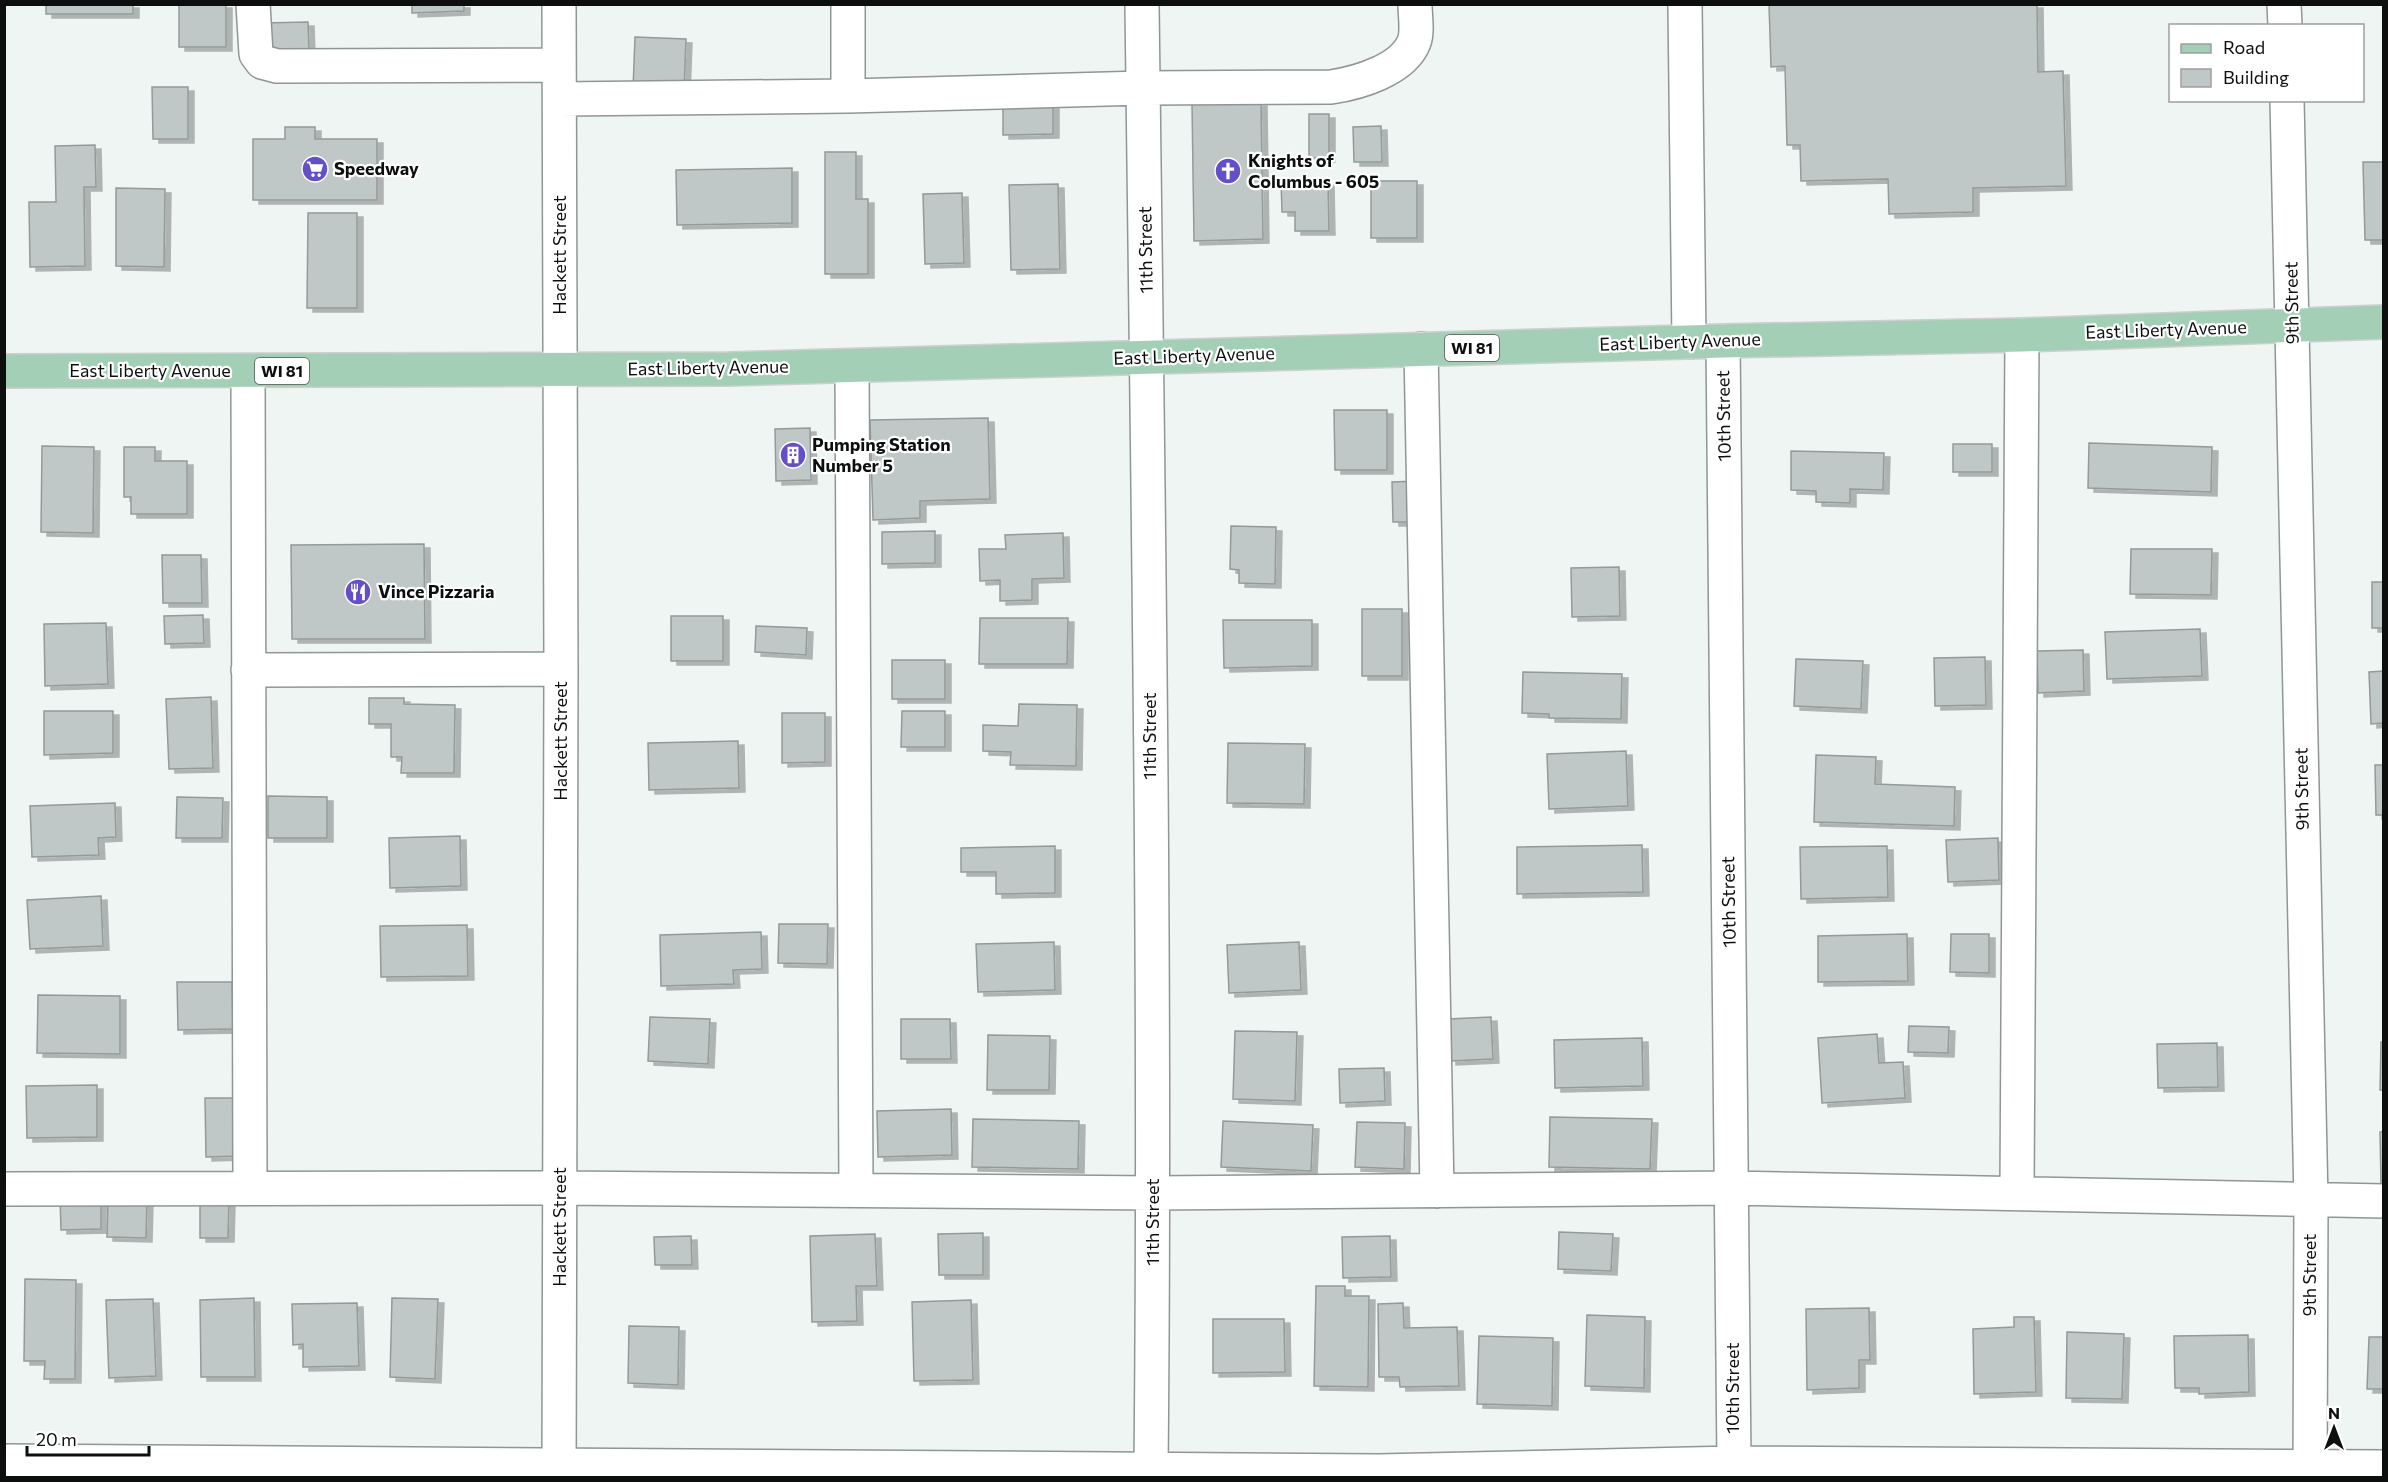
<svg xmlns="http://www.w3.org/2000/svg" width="2388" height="1482" viewBox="0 0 2388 1482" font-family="Commissioner,sans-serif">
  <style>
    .building { fill: #c0c7c7; stroke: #939a9a; stroke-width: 1.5; filter: url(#shadow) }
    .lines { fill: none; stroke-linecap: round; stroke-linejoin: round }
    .minor-casing { stroke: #909695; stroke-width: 36 }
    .major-casing { stroke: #cfcfcf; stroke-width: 36 }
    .minor { stroke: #fff; stroke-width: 33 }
    .major { stroke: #a2cfb6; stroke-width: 33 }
    .labels { text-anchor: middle; stroke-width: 4.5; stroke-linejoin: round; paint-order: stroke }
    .shield { fill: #fff; stroke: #565757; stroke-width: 1.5 }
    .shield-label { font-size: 16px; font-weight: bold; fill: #0d0f0f }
    .poi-label { font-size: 18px; font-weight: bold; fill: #0d0f0f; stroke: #fff; text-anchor: start }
    .street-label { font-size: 18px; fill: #0d0f0f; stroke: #fff }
  </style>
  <defs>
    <filter id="shadow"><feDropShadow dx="6" dy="4" stdDeviation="0" flood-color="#0004"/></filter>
  </defs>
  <rect width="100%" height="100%" fill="#eef5f3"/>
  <!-- building -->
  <path class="building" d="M46 4H133V14H46Z
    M179 4H226V47H179Z
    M412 4H464V11L412 13Z
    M1769 4H2037L2038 72 2063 71 2066 186 1973 188V212L1889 214 1888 179 1801 181 1800 145H1787L1785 66 1771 67Z
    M308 22 309 50 263 51V23Z
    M635 37 686 39 684 91 633 89Z
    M152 87H188V139H153Z
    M1261 102 1263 239 1194 241 1192 104Z
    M1053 105V134L1003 135V106Z
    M1309 114H1329V158H1309Z
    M1381 126 1382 162H1354L1353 127Z
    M285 127H315V139H377V200H253V139H285Z
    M95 145 96 187H84L85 266 30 267 29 202H56L55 146Z
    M825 152H856V199H868V274H825Z
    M2363 162H2384V240H2365Z
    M792 168V223L677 225 676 170Z
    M1328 181 1329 231H1295V212H1282L1281 182Z
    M1371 181H1417V238H1371Z
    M1058 184 1060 269 1011 270 1009 185Z
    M116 188 165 189 164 267 116 266Z
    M962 193 964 263 925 264 923 194Z
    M308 213H357V308H307Z
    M1334 410H1387V470H1335Z
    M988 418 990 499 920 501V518L873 520 870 420Z
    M810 428 811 480 776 481 775 429Z
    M2089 443 2212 447 2211 492 2088 488Z
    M1953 444H1992V472H1953Z
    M42 446 94 447 93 533 41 532Z
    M124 447H155V461H187V514H131V497H124Z
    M1791 451 1884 453 1883 490 1850 489V503L1816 502V491L1791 490Z
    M1417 481 1418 522H1393L1392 482Z
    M1231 526 1276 527 1275 584 1239 583V570L1230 569Z
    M935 531V563L882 564V532Z
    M1063 533 1064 578 1032 579V600L1000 601V580L980 581 979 549H1006L1005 535Z
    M424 544 425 639H292L291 545Z
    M2131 549H2212L2211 595 2130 594Z
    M162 555H201L202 603H163Z
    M1619 567 1620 616 1572 617 1571 568Z
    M2372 582H2384V628H2372Z
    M1362 609H1402V676H1362Z
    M203 615 204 643 165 644 164 616Z
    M671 616H723V661H671Z
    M980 618H1068L1067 664H979Z
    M1223 620H1312V666L1224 668Z
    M106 623 108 684 45 686 44 624Z
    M756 626 807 628 806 655 755 652Z
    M2200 629 2202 676 2107 679 2105 632Z
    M2083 650 2084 691 2038 693 2037 651Z
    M1985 657 1986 705 1935 706 1934 658Z
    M1796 659 1863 661 1861 709 1794 706Z
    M892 660H945V699H892Z
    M2384 671V723L2371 724 2369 672Z
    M1523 672 1622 674 1621 719 1549 718V714L1522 713Z
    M211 697 213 768 169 769 166 699Z
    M369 698H404V704L455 705 454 773H401L402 757H391V724H369Z
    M1019 704 1077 705 1076 766 1010 765 1011 752 983 751V725L1018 726Z
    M44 711H113V753L44 755Z
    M902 711H945V747H901Z
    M782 713H825V762L782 763Z
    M738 741 739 788 649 790 648 743Z
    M1228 743 1305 744 1304 804 1227 803Z
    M1626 751 1628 806 1549 809 1547 754Z
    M1816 755 1876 757 1875 784 1955 787 1954 826 1814 822Z
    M2375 765H2384V815H2376Z
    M268 796 327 797V838H268Z
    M177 797 223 798 222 838H176Z
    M115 803 116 837 98 838 99 855 32 857 30 806Z
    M460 836 461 886 390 888 389 838Z
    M1998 838 1999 880 1948 882 1946 840Z
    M1642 845 1643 892 1517 894V847Z
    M1055 846V893L996 894V872H961V848Z
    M1887 846 1888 897 1801 899 1800 847Z
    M101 896 103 946 30 949 27 900Z
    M779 924H828L827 964 778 963Z
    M467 925 468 976 381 977 380 926Z
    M761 932 762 969 733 970 734 984 661 986 660 935Z
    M1907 934 1908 981 1818 982V936Z
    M1951 934H1989V973L1950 972Z
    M1054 942 1055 990 978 992 976 944Z
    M1299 942 1301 990 1229 993 1227 945Z
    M177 982H232L233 1029 178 1030Z
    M38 995 120 996V1054L37 1053Z
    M650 1017 710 1019 708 1064 648 1061Z
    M1491 1017 1493 1059 1450 1061 1448 1019Z
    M901 1019H950L951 1059H901Z
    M1909 1026 1949 1027 1948 1053 1908 1052Z
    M1235 1031 1297 1032 1295 1101 1233 1099Z
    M1877 1034 1879 1063 1903 1062 1905 1098 1822 1103 1818 1038Z
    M988 1035 1050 1036 1049 1090H987Z
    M1642 1038 1643 1086 1555 1088 1554 1040Z
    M2381 1042H2384V1090H2380Z
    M2217 1043 2218 1087 2158 1088 2157 1044Z
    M1384 1068 1385 1101 1340 1103 1339 1069Z
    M97 1085V1137L27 1138 26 1086Z
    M205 1098H240L241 1156 206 1157Z
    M951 1109 952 1155 878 1157 877 1111Z
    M1550 1117 1652 1119 1650 1169 1549 1167Z
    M973 1119 1079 1121 1078 1169 972 1167Z
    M1223 1121 1313 1125 1311 1171 1221 1167Z
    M1357 1122 1405 1123 1404 1169 1355 1167Z
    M2384 1131V1186H2381L2380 1132Z
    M60 1198H101V1229L61 1230Z
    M108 1199 147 1200 146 1238 107 1237Z
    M200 1200 229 1201 228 1238H200Z
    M1559 1232 1613 1234 1611 1271 1558 1269Z
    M983 1233V1275H939L938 1234Z
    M875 1234 877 1286H856L857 1321 812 1322 810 1236Z
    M691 1236 692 1265H655L654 1237Z
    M1390 1236 1391 1277 1343 1278 1342 1237Z
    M25 1279 76 1280 75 1379H44L45 1361H24Z
    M1316 1286H1345V1296H1369L1368 1387 1314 1386Z
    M254 1298 255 1377H201L200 1300Z
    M392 1298 438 1299 435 1379 390 1377Z
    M153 1299 156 1376 109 1378 106 1300Z
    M971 1300 973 1380 914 1381 912 1302Z
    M357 1303 359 1366 303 1367V1344L293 1345 292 1304Z
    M1403 1303 1404 1328 1457 1327 1459 1386 1400 1387 1399 1377H1379L1378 1304Z
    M1869 1308 1870 1360H1859V1388L1807 1390 1806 1309Z
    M1587 1315 1645 1317 1644 1388 1585 1386Z
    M2014 1317H2034L2036 1392 1974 1394 1973 1329 2014 1327Z
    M1213 1319H1284L1285 1372 1213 1373Z
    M629 1326 679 1327 678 1385 628 1383Z
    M2067 1332 2124 1334 2122 1399 2066 1398Z
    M2248 1335 2249 1392 2199 1394V1388H2175L2174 1336Z
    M1479 1336 1553 1338 1552 1406 1477 1404Z
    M2369 1337H2384V1389H2367Z"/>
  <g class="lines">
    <defs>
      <path id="minor" d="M253 4 256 54 262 62 277 66 559 65
        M559 4 561 669 559 1478
        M848 4V96
        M1142 4C1148 492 1156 980 1151 1468
        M1685 4 1689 342
        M2284 4 2285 26
        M560 99 848 96 1143 88 1331 87C1358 83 1403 70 1414 42 1418 32 1415 16 1415 4
        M2287 100 2311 1200 2310 1478
        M1723 341 1734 1463
        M1421 349 1437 1191
        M852 366 856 1190
        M248 371 250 1187
        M248 670 561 669
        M4 1189 560 1188 1154 1193 1732 1188 2384 1201
        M2017 1192 2022 335
        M4 1461 1379 1471 1734 1463 2384 1467"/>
      <path id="major" d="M4 371 729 369 1723 341 2022 335 2384 322"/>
    </defs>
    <!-- minor casing -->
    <use href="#minor" class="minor-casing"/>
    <!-- major casing -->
    <use href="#major" class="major-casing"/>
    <!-- minor -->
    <use href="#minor" class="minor"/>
    <!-- major -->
    <use href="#major" class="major"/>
  </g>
  <!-- icons -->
  <defs>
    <symbol id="supermarket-disc" viewBox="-11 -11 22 22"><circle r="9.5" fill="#634fc8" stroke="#fff"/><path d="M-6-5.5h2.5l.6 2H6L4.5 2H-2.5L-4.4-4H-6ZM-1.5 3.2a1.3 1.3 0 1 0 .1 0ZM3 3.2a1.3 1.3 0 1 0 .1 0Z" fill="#fff"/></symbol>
    <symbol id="church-disc" viewBox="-11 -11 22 22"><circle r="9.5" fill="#634fc8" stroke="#fff"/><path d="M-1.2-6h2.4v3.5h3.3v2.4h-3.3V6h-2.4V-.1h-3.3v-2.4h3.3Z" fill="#fff"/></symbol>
    <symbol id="building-disc" viewBox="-11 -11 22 22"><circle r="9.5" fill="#634fc8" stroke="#fff"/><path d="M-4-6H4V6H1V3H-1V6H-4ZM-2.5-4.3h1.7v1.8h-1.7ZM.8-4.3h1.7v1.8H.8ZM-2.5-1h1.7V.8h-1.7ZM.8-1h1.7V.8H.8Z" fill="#fff"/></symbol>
    <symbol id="restaurant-disc" viewBox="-11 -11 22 22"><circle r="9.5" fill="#634fc8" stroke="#fff"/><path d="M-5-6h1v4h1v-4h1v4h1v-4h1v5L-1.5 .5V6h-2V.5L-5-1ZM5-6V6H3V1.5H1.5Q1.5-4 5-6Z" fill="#fff"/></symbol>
  </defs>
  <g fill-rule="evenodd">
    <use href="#supermarket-disc" x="300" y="154" width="30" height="30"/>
    <use href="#church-disc" x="1213" y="156" width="30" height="30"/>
    <use href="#building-disc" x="778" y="440" width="30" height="30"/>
    <use href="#restaurant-disc" x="343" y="577" width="30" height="30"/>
  </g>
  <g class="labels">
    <!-- shield labels -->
    <g class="shield">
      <rect x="1445" y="335" width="54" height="26" rx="4.5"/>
      <rect x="255" y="358" width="54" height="26" rx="4.5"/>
    </g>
    <g class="shield-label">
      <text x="1472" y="354">WI 81</text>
      <text x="282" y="377">WI 81</text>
    </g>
    <!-- poi labels -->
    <g class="poi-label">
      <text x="1248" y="167">Knights of<tspan x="1248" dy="21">Columbus - 605</tspan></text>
      <text x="334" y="175">Speedway</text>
      <text x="812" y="451">Pumping Station<tspan x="812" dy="21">Number 5</tspan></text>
      <text x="378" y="598">Vince Pizzaria</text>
    </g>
    <!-- street labels -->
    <g class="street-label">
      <text transform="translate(1146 250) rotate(-91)" y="6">11th Street</text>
      <text transform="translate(560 255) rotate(-90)" y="6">Hackett Street</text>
      <text transform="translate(2292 303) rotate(-91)" y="6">9th Street</text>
      <text transform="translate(2166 330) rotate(-2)" y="6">East Liberty Avenue</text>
      <text transform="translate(1680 342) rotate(-2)" y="6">East Liberty Avenue</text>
      <text transform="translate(1194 356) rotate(-2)" y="6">East Liberty Avenue</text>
      <text transform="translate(708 368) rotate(-1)" y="6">East Liberty Avenue</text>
      <text x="150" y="377">East Liberty Avenue</text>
      <text transform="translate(1724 416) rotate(-91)" y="6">10th Street</text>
      <text transform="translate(1150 736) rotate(-90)" y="6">11th Street</text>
      <text transform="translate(561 741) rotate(-90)" y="6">Hackett Street</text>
      <text transform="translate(2302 789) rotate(-91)" y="6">9th Street</text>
      <text transform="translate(1729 902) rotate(-91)" y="6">10th Street</text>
      <text transform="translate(1153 1222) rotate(-90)" y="6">11th Street</text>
      <text transform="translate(560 1227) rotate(-90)" y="6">Hackett Street</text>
      <text transform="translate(2310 1275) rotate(-90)" y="6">9th Street</text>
      <text transform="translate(1733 1388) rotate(-90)" y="6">10th Street</text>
    </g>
  </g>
  <!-- border -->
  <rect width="2388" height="1482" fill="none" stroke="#0d0f0f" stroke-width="12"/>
  <!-- legend -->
  <rect x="2169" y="24" width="195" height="78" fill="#ffffff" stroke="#9e9f9f" stroke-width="1.5"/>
  <rect x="2181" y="44" width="30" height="9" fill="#a2cfb6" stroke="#9e9f9f" stroke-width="1.5"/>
  <text x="2223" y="54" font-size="18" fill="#0d0f0f">Road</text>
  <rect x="2181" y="69" width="30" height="18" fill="#c0c7c7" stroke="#9e9f9f" stroke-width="1.5"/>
  <text x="2223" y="84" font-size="18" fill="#0d0f0f">Building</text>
  <!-- north arrow -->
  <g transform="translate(2334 1428)" stroke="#ffffff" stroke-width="4.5" paint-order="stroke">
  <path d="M0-4.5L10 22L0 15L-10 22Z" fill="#0d0f0f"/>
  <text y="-9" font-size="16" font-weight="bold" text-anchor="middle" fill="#0d0f0f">N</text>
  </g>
  <!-- scale -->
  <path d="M27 1446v9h122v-9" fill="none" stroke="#0d0f0f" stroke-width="3"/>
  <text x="36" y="1446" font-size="18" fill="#0d0f0f" stroke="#ffffff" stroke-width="4.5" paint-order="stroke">20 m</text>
</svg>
